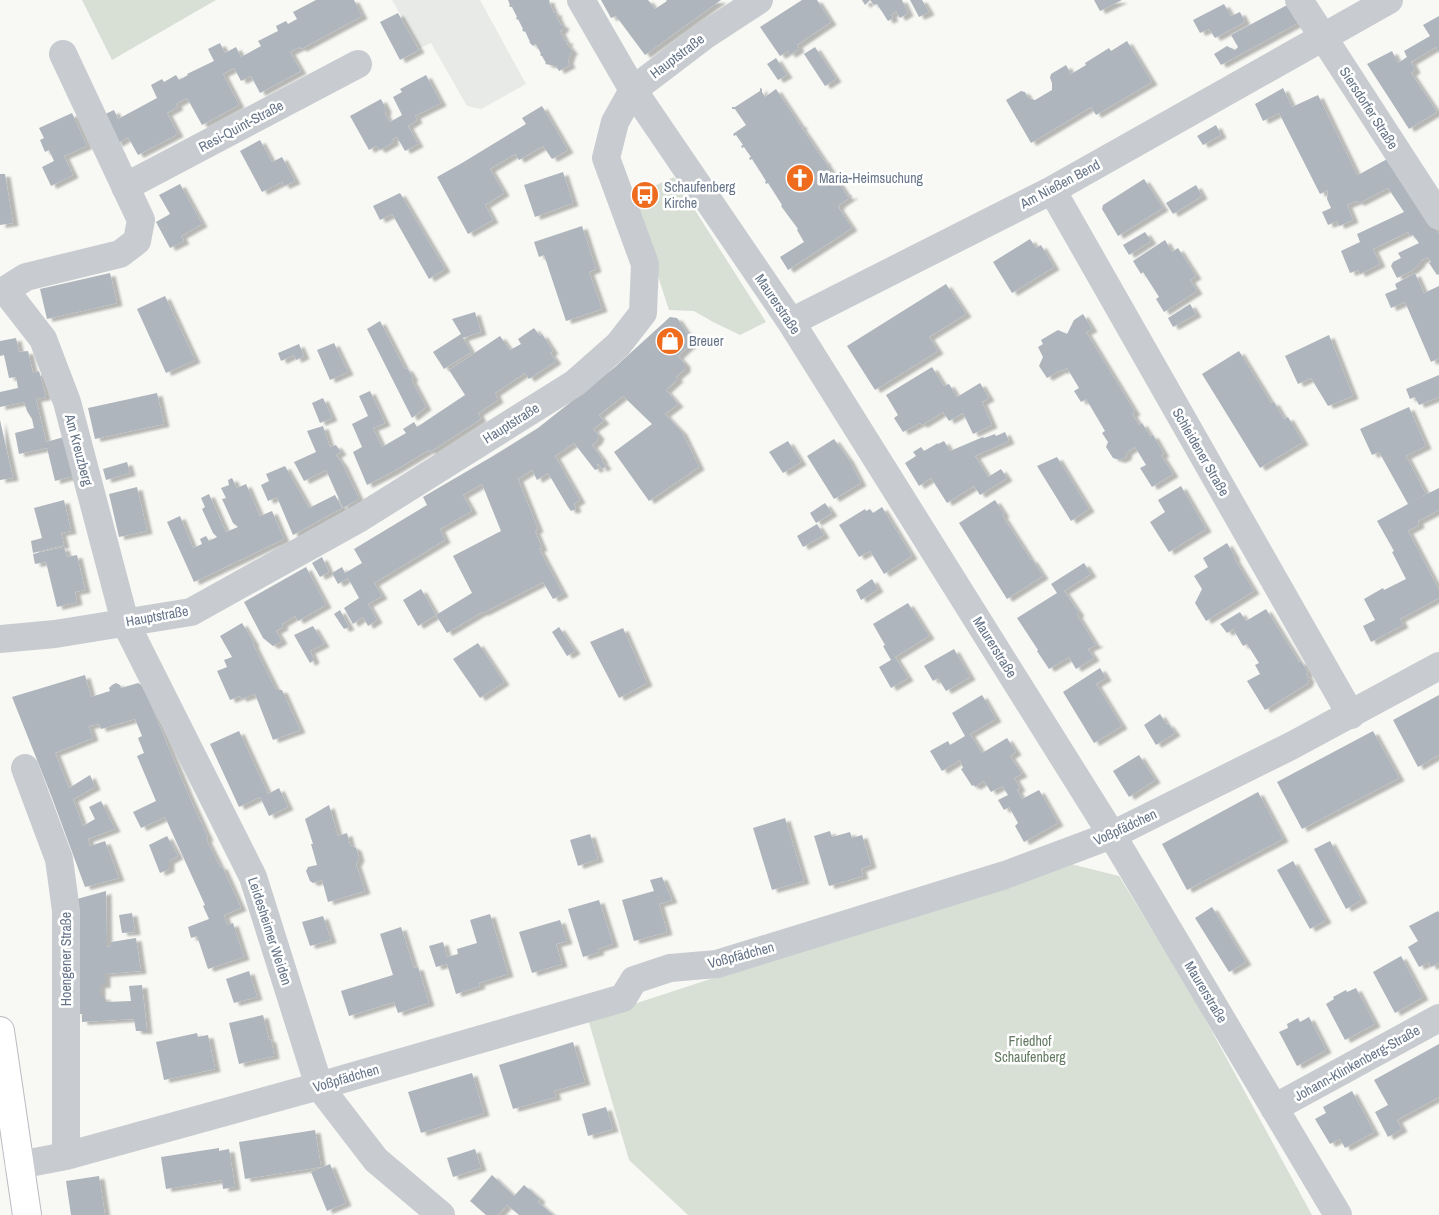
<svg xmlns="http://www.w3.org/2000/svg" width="1439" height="1215" viewBox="0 0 1439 1215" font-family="'Archivo Narrow',sans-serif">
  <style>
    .built { fill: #e8eae8 }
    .green { fill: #d8e0d6 }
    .building { fill: #aeb5bc; filter: url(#shadow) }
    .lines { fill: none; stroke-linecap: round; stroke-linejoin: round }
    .major-casing { stroke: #b9bcc1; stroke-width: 30 }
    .minor { stroke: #c8cbcf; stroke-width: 28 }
    .major { stroke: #fff; stroke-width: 28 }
    .labels { text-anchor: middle; stroke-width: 5; stroke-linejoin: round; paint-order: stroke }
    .street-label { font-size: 14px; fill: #657488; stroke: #fff }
    .poi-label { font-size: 14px; fill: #657488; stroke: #fff; text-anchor: start }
    .park-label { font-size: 14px; fill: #627a60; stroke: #fff }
  </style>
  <defs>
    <filter id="shadow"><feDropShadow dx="5.5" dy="3" stdDeviation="1" flood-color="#0004"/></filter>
  </defs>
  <rect width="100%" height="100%" fill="#f8f8f5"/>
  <!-- built -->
  <path class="built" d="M392 0H480L526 84 481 109 467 106 431 43 420 48Z"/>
  <!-- green -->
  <path class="green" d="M82 0H216L112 60Z
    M674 177 766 322 740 335 713 322 694 311 669 310 632 196Z
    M1071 864 1119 876 1191 993 1312 1215H688L629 1160 588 1019 1008 882Z"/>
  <!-- building -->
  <path class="building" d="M316 0H354L362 16 301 49 300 47 290 52 301 71 260 93 251 76 241 81 234 68 223 74 239 105 202 125 187 98 176 104 178 107 167 113 178 134 138 155 128 137 117 144 103 115 114 110 118 119 157 98 151 85 162 79 164 82 176 75 179 80 188 75 187 74 214 61 208 49 220 43 225 53 236 47 241 57 261 46 258 41 278 31 276 26 286 21 288 24 297 19 293 12Z
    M508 0H549L550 2H549L554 13 556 12 557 14 556 15 561 25 562 24 564 26 563 27V29L560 31 565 41 567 40 568 42 566 43 573 52H571L568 61 570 65 559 71 556 66 545 64 546 63 542 56H541L540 54H541L536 44 533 46 529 42H530L525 31 524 32 522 30 523 29 518 19 517 20 516 18 517 17 512 7H510L509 5H510Z
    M601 0H648L655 9 667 1 666 0H721L645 55 616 16 611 18Z
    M802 0H817L831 22 797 45 799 49 790 55 788 51 780 56 760 27Z
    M862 0H902L908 13 900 18 896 11 891 15 893 18 888 21 877 4 874 5 870 0 865 5Z
    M910 0H922L929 12 919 17Z
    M1094 0H1122L1100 11Z
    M1224 4 1231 16 1240 12 1245 22 1215 38 1209 29 1200 33 1193 20Z
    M1289 4 1298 23 1221 65 1214 54 1227 46 1235 50 1238 47 1231 35Z
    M398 13 419 50 400 60 380 22Z
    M1439 16V53L1436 47 1411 62 1415 70 1411 73 1437 112 1409 129 1367 64 1392 51 1398 63 1407 57 1404 51 1430 36 1423 25Z
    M1127 41 1152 82 1096 115 1091 107 1031 143 1006 100 1021 91 1025 92 1028 98 1035 100 1052 90V83L1050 78 1051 74 1066 65 1071 74 1086 65 1085 63 1109 48 1111 51Z
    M815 47 836 79 825 86 804 54Z
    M776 58 787 75 778 80 767 64Z
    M426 75 441 103 415 116 417 120 408 126 418 144 405 151 397 137 392 139 394 142 380 150 376 146 369 150 350 116 381 99 386 109 385 114 390 122 402 115 393 97 402 92 400 89Z
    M760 88 762 89V92L765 97 776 89 800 125 802 124V126L801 127 808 137 824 161 825 160 826 161 825 162 832 173 833 172 834 173 833 174 848 197 851 195 852 196 839 205 840 206 838 207 852 228 788 270 780 257 804 242 797 230 798 229 781 206 782 205 768 183 766 184 765 182 766 181 752 159 750 160 749 158 751 157 744 147 742 148 741 146 743 145 736 135 734 136 733 134 746 125 735 109H732V107H735L760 91Z
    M1283 88 1292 107 1318 95 1357 175H1358L1389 158 1439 234V274L1437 275 1429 263 1431 262 1428 257 1420 261V263L1413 270 1397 278 1391 266 1393 262 1401 258 1398 253 1419 243 1413 235 1410 236 1408 232 1373 249 1380 264 1360 274 1358 270 1350 273 1341 251 1360 242 1357 234 1404 212 1388 188 1359 203 1357 201 1347 205 1353 220 1339 226 1337 221 1328 225 1322 212 1331 208 1327 199 1328 190 1320 194 1279 113 1263 121 1255 104Z
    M542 106 568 150 552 159 543 146 519 160 515 154 490 169 504 193 485 205 493 220 468 234 437 177 462 163 526 124 522 118Z
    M72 113 87 146 64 156 73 175 51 186 42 167 54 161 49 150 45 152 40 140 44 138 39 128Z
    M1216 125 1221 135 1203 145 1197 136Z
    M260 140 272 162 282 157 295 181 284 186 282 182 262 192 240 151Z
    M563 172 573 203 535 217 524 185Z
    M0 174H5L13 223 0 225Z
    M1144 179 1163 208 1118 236 1102 209 1103 205Z
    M180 184 202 224 181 236 184 241 170 248 156 222 170 214 159 195Z
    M1196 185 1202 196 1173 214 1166 203Z
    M400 193 445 269 429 279 392 214 380 220 373 206Z
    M582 226 596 269 589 272 602 309 566 321 544 255 539 257 534 242Z
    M1145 232 1151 241 1129 255 1123 245Z
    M1030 239 1036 248 1041 245 1054 267 1012 293 993 262Z
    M1165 240 1172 252 1178 248 1196 276 1190 280 1197 291 1164 312 1156 299 1159 297 1143 272 1141 274 1133 261Z
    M110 273 117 303 47 319 40 289Z
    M1415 273 1424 293 1439 286V358L1431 362 1405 302 1391 308 1385 294 1397 289 1395 284Z
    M946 284 966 314 929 337 938 351 875 390 847 346Z
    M165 296 195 360 166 373 137 309Z
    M1190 304 1196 314 1173 327 1168 318Z
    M475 312 481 332 463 338 471 352 444 369 433 352 461 334 452 319Z
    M1083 314 1092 329 1086 332 1135 412 1132 414 1139 425 1142 423 1150 436 1153 435 1164 454 1161 455 1173 474 1152 487 1140 468 1146 465 1135 447 1127 452 1126 457 1120 460 1113 458 1106 447 1108 442 1102 433 1105 431 1086 399 1081 402 1074 391 1079 388 1067 368 1062 371 1061 370 1047 378 1039 366 1043 357 1038 347 1043 344 1041 340 1058 330 1067 334 1074 320Z
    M670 317 677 318 693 342 678 356 685 364V369L676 377 678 379 666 390 678 404 665 414 682 432 699 467 649 501 614 452 652 424 623 396 599 415 604 421 593 429 599 436 597 441 592 445 603 460 602 461 606 466 602 469 598 463 597 465 599 468 595 470 574 443 555 456 580 500 574 504 576 509 571 511 568 507 548 473 537 480 532 470 518 479 538 529 535 531 542 548 539 549 563 594 553 599 543 582 483 613 482 612 447 633 436 615 418 626 403 600 421 589 436 615 472 593 453 556 501 531 482 484 463 495 472 511 440 529 445 540 374 583 382 596 368 604 377 620 368 626 363 617 353 624 344 608 359 598 348 578 338 584 332 573 342 567 345 573 362 563 354 549 427 505 423 497 493 456 538 428 615 367Z
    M380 321 405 369 407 368 413 378 411 379 426 407 412 418 367 329Z
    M534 328 540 336 542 334 553 351 550 353 556 361 529 379 525 373 495 393 498 400 478 413 481 419 430 452 429 450 394 471 367 485 353 452 362 447 352 424 368 416 359 396 370 391 385 423 373 428 382 447 406 433 403 429 414 422 417 427 465 395 449 370 500 336 510 350 521 344 518 339Z
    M1329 335 1353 396 1328 406 1311 378 1298 384 1285 356Z
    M16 338 19 352 28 351 33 373 39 371 46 397 36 399 46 442 64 437 73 476 55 481 47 448 19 454 15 433 34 428 32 419 27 411 24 402 0 407V392L18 388 16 377 9 378 4 355 0 356V341Z
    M334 343 348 372 330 380 317 350Z
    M299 344 304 356 296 360 294 355 281 361 278 353Z
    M1239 351 1271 403 1274 402 1284 419 1288 417 1303 442 1260 468 1202 374Z
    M932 367 944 386 949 384 957 397 980 383 989 398 982 402 992 425 973 434 963 413 949 421 943 412 922 425 920 423 903 432 894 418 898 415 886 395Z
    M1439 375V397L1419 405 1415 397 1410 399 1406 389Z
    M157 393 164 424 95 439 88 408Z
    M323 398 332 418 320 423 312 403Z
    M1409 407 1426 446 1406 456 1426 494 1415 500 1439 488V510L1418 521 1419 525 1408 531 1439 590V598L1400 619 1403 625 1371 642 1363 626 1375 620 1364 599 1383 588 1384 590 1406 579 1392 552 1394 551 1377 521 1408 504 1379 452 1372 455 1360 429Z
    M0 420 13 478 0 480Z
    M323 426 330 447 336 445 341 452 336 455 343 465 359 499 343 508 326 470 304 481 294 462 316 452 307 431Z
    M1005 432 1009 441 975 456 988 477 1001 469 1007 478 980 495 974 486 947 503 931 478 919 486 905 463 916 456 913 452 921 447 924 451 938 443V444L944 441 950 451 983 437 984 438 995 434 996 436Z
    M834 439 849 460 861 483 834 499 807 456Z
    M788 441 801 462 783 473 769 452Z
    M1057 457 1089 509 1071 521 1037 466Z
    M127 462 130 473 106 480 103 469Z
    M285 466 309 508 335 495 342 508 293 535 277 497 268 501 261 485 269 481 266 474Z
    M232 478 237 488 246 484 260 516 272 511 284 539 194 582 167 522 180 516 193 548 202 544 200 539 206 536 209 541 217 537 213 533 202 509 205 507 201 498 209 494 226 532 238 527 233 523 222 499 226 498 221 488 229 485 228 480Z
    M1181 486 1206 529 1169 552 1150 522 1165 512 1158 500Z
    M137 487 147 531 119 537 109 494Z
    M64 500 71 531 61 533 64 545 33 553 31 541 42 538 34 508Z
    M995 500 1004 514 1002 515 1031 560 1032 559 1043 576 1007 599 959 523Z
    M825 503 832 513 816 523 810 513Z
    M882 507 912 556 884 574 870 551 859 557 839 525 865 509 866 511 870 509 873 513Z
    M817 524 824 535 803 547 797 536Z
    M1227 543 1235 557 1234 558 1254 591 1206 621 1195 603 1202 589 1194 576 1208 567 1203 558Z
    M64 547 67 557 77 555 85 590 75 592 77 602 57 607 46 562 35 564 33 554Z
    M322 557 329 572 320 577 312 563Z
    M1084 563 1091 574 1064 591 1079 613 1077 615 1095 644 1097 643 1098 644 1088 649 1094 658 1076 669 1069 657 1049 669 1037 651 1038 650 1017 618 1057 593 1051 584Z
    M306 567 326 605 298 621 295 616 282 624 283 627 276 631 282 641 273 646 263 638 244 602Z
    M872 579 878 589 861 600 856 590Z
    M908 603 929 636 895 657 908 678 891 688 879 667 891 660 883 646 885 645 873 624Z
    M1266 609 1299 662 1301 661 1308 673 1306 674 1309 679 1307 684 1265 710 1247 681 1260 674 1255 665 1259 663 1247 644 1243 646 1233 629 1227 633 1220 624 1240 612 1246 621Z
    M340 610 349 627 344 629 334 614Z
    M242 623 254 643 253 644 276 690H282L300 730 273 740 255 694 241 699 240 696 230 700 217 671 227 667 224 660 232 657 220 636Z
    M313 626 324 644 310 651 314 660 310 663 294 635Z
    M559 627 575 651 567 656 552 632Z
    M623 628 647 683 619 698 590 642Z
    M478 643 504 682 480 698 453 659Z
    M954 649 970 677 946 691 938 678 933 681 924 666Z
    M1100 668 1106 678 1096 684 1122 726 1094 743 1063 692Z
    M85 675 91 697 110 691 109 688 112 685 116 683 120 685 121 688 138 683 143 686 188 794 208 838 206 839 220 867 222 866 241 908 224 915 227 925 233 923 244 957 208 969 197 936 191 938 188 927 209 919 203 906 205 905 165 817 141 828 133 812 156 801 137 756 144 753 138 738 142 736 135 719 101 729 99 724 89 726 93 738 55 753 69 788 90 775 95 787 73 799 83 826 95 819 89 807 101 801 115 829 88 839 90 846 105 841 119 878 85 887 51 795 12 697Z
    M982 695 996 719 970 734 982 753 1007 738 1016 752 1010 756 1022 774 1014 778 1020 788 1017 790 1022 799 1039 790 1058 823 1024 842 1015 826 1018 823 1009 807 1004 810 998 800 1008 795 1002 786 991 792 984 781 975 787 974 785 972 786 961 769 963 768 960 760 942 771 930 751 948 741 950 745 965 736 952 713Z
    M1439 695V755L1418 767 1393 720Z
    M1160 714 1167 725 1168 723 1175 733 1156 745 1144 725Z
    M239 731 268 794 279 788 288 807 269 816 260 797 239 807 210 744Z
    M1373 731 1399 778 1302 829 1277 782Z
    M1139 755 1155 780 1129 797 1113 771Z
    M1258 792 1283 839 1187 890 1162 844Z
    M329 805 338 836 347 833 350 845 356 848 359 858 356 864 365 891 328 902 322 880 313 883 310 881 306 871 308 867 317 865 311 844H313L305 819Z
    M785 818 804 881 772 890 753 828Z
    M830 831 832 837 850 832 852 838 862 835 871 865 861 869 863 876 829 886 814 836Z
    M590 834 598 859 578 866 570 840Z
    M167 836 178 856 169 861V869L160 873 149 845Z
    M1330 841 1362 900 1346 909 1314 849Z
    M1293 861 1326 920 1310 929 1277 870Z
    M662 877 672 900 659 904 667 932 634 941 622 900 654 891 650 880Z
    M106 891 107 947 111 946V942L136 938 141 971 105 974V985H100V997H105L106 1002 131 1001 129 986 142 985 147 1031H136L134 1019 82 1022V1014H77V899Z
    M599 900 613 944 598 949 599 952 583 957 568 909Z
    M1212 907 1246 962 1229 972 1195 918Z
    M1438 911 1439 913V963L1431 967 1429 962 1419 967 1408 947 1418 941 1409 926Z
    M132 913 135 932 122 933 119 915Z
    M490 914 508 974 479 983 480 986 456 994 447 964 436 967 429 946 443 942 447 957 458 954 457 949 477 943 470 920Z
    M323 916 331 940 310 946 302 922Z
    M560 920 567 941 556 944 562 964 532 973 519 932Z
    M401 927 414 968 418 967 429 1003 398 1013 394 1002 349 1016 341 991 393 975 380 934Z
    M1401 956 1423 997 1395 1013 1373 972Z
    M249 971 257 997 234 1003 226 979Z
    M1356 988 1375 1024 1345 1040 1326 1004 1334 999 1333 997 1346 990 1347 992Z
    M263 1015 269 1040 271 1039 274 1056 239 1064 229 1023Z
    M1309 1017 1326 1050 1297 1066 1279 1032 1288 1028 1287 1024 1298 1018 1300 1022Z
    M197 1033 198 1037 208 1035 215 1069 164 1080 156 1042Z
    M573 1042 585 1082 554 1091 556 1097 513 1109 499 1065Z
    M1439 1044V1097L1397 1120 1402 1129 1388 1137 1375 1112 1388 1105 1374 1080Z
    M472 1073 484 1113 421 1133 408 1092Z
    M1352 1091 1374 1132 1345 1148 1340 1139 1330 1144 1315 1119 1326 1113 1323 1107Z
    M606 1107 613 1129 588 1136 582 1114Z
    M315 1130 321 1167 245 1179 239 1142Z
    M219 1148V1151L229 1149 235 1187 223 1189 222 1180 166 1189 161 1157Z
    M475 1149 481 1168 453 1177 447 1158Z
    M330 1164 346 1203 327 1211 311 1172Z
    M492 1175 514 1196 524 1185 540 1199 538 1202 553 1215H519L507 1205 498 1215H486L470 1201Z
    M99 1176 105 1215H71L66 1181Z"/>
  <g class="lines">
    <defs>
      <path id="major" d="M0 1031 27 1215"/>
    </defs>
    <!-- major casing -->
    <use href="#major" class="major-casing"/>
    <!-- minor -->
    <path class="minor" d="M581 0 633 90 791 322 1112 835 1338 1215
      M1299 0 1439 216
      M125 187 358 64
      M1052 190 1351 715
      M5 290 26 277 120 254 137 241 141 220 63 54
      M0 291 5 290 43 339 67 402 125 622 253 877 319 1086 376 1160 441 1215
      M791 322 1052 190 1389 0
      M0 639 55 634 191 612 360 518 575 383 618 345 643 313 645 264 606 158 615 122 633 90 704 36 759 0
      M25 768 59 859 66 911V1156
      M1274 1108 1439 1018
      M19 1165 66 1156 319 1086 623 998 634 980 670 968 717 964 1005 875 1112 835 1291 746 1439 666"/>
    <!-- major -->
    <use href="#major" class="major"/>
  </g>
  <!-- icons -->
  <defs>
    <symbol id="church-disc" viewBox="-11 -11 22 22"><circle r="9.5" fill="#ef6c1e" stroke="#fff"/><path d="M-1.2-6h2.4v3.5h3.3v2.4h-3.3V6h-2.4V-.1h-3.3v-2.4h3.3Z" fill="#fff"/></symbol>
    <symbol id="bus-disc" viewBox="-11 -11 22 22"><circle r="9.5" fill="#ef6c1e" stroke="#fff"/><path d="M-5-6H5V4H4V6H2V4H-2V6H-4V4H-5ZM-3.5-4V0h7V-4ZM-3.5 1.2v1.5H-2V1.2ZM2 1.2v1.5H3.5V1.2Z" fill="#fff"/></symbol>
    <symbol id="shop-disc" viewBox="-11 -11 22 22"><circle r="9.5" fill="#ef6c1e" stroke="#fff"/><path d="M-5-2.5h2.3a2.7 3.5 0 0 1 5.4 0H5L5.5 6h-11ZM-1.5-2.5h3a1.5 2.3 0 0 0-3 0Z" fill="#fff"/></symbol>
  </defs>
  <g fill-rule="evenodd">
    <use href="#church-disc" x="784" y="162" width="32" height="32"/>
    <use href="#bus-disc" x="629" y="179" width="32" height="32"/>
    <use href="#shop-disc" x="654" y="325" width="32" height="32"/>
  </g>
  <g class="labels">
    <!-- street labels -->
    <g class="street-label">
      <text transform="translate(677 56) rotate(-37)" y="5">Hauptstraße</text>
      <text transform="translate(1369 108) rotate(57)" y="5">Siersdorfer Straße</text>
      <text transform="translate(241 126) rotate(-28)" y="5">Resi-Quint-Straße</text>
      <text transform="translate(1060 184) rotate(-28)" y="5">Am Nießen Bend</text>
      <text transform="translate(778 304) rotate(56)" y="5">Maurerstraße</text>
      <text transform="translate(511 423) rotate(-32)" y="5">Hauptstraße</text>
      <text transform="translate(79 450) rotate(75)" y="5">Am Kreuzberg</text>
      <text transform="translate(1201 452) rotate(60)" y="5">Schleidener Straße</text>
      <text transform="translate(157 616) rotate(-10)" y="5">Hauptstraße</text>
      <text transform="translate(995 647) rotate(58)" y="5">Maurerstraße</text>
      <text transform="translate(1125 827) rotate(-25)" y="5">Voßpfädchen</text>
      <text transform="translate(270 931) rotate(72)" y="5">Leidesheimer Weiden</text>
      <text transform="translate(741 955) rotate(-15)" y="5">Voßpfädchen</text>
      <text transform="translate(66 959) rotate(-90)" y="5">Hoengener Straße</text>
      <text transform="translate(1206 992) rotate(59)" y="5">Maurerstraße</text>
      <text transform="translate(1357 1063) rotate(-29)" y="5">Johann-Klinkenberg-Straße</text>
      <text transform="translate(346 1078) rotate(-16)" y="5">Voßpfädchen</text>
    </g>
    <!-- poi labels -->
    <g class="poi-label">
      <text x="819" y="183">Maria-Heimsuchung</text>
      <text x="664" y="192">Schaufenberg<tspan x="664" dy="16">Kirche</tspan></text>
      <text x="689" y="346">Breuer</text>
    </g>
    <!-- park labels -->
    <g class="park-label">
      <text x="1030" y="1046">Friedhof<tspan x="1030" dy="16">Schaufenberg</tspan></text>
    </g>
  </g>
</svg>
